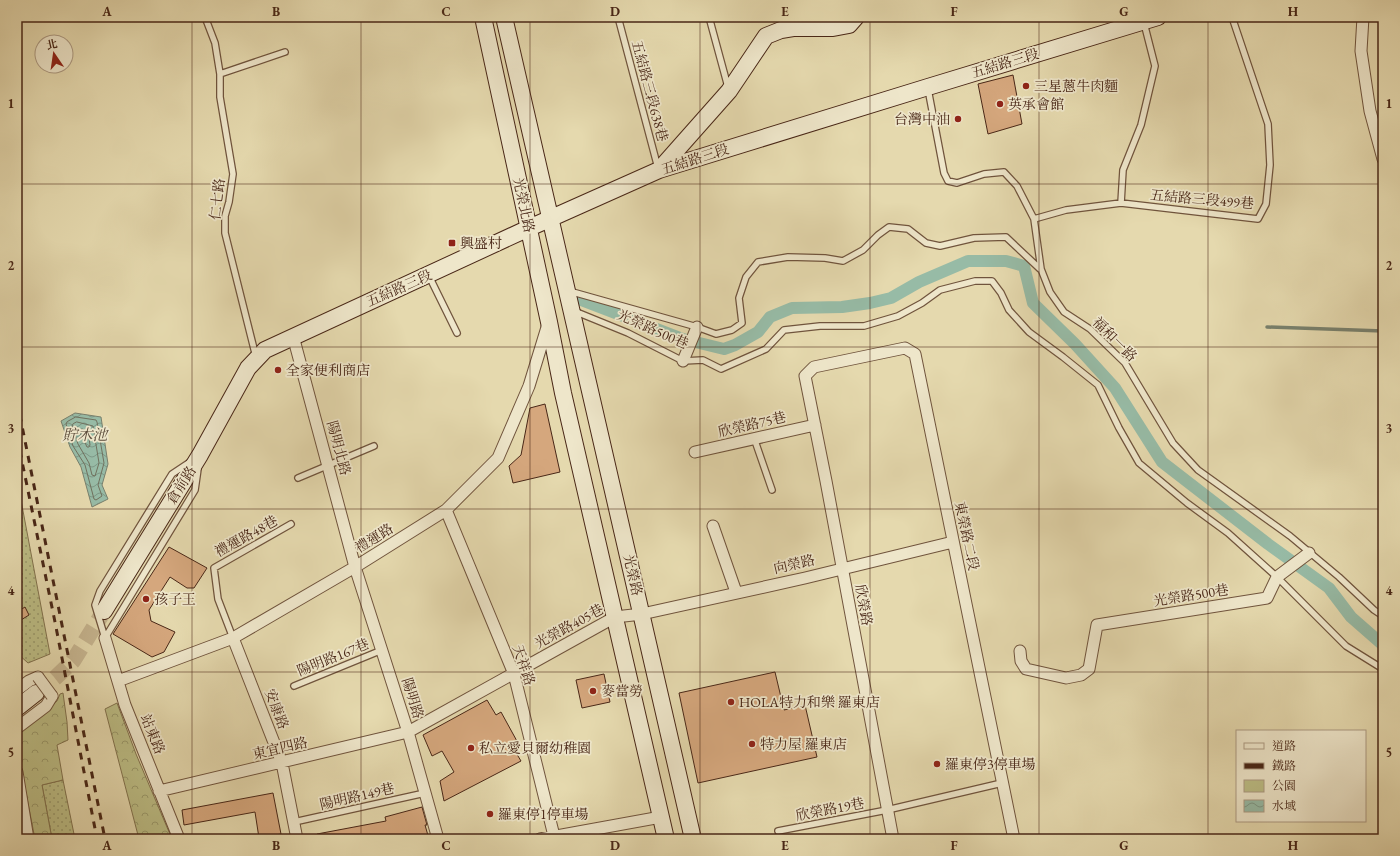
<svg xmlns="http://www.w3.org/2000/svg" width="1400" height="856" viewBox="0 0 1400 856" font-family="'EB Garamond','Noto Serif TC',serif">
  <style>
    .green { fill: url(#green-dots); stroke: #82724e }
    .forest { fill: url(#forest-crowns); stroke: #82724e }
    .water { fill: url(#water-waves); stroke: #78806d }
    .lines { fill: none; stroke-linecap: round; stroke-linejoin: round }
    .shore { stroke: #70715e; stroke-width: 1 }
    .stream { stroke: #78806d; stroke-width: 3.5 }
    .canal { stroke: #97bba6; stroke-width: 12 }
    .building { fill: #d5a77d; stroke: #492717 }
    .secondary-tunnel { stroke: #c6b590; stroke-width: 16; stroke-dasharray: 16 8; stroke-linecap: butt }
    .lane-casing { stroke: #70543d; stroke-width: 8 }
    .street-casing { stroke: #70543d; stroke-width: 13 }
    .secondary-casing { stroke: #492717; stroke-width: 18 }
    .lane { stroke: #eee6ca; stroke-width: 5.5 }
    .street { stroke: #eee6ca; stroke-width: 11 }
    .secondary { stroke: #eee6ca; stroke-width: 16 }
    .rail { stroke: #492717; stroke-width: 3; stroke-dasharray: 7 7; stroke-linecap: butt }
    .street-bridge-casing { stroke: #70543d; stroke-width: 13; stroke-linecap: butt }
    .street-bridge { stroke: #eee6ca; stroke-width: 11 }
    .grid { fill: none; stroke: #492717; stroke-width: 1; stroke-opacity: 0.55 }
    .poi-dot { fill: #8f2418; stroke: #eee6ca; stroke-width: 1.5 }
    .labels { text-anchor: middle; stroke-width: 3.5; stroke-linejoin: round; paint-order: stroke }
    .street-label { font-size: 14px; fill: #492717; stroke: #eee6ca }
    .poi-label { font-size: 14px; fill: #492717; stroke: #eee6ca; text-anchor: start }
    .water-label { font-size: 15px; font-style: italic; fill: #5c4c3b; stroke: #eee6ca }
    .neatline { fill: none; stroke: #492717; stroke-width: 1.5 }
    .grid-label { font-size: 13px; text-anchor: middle; font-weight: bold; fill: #492717 }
  </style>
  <defs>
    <pattern id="green-dots" width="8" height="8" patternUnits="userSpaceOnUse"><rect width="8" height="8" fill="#bcbd85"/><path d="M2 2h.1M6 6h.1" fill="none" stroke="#9b9a6c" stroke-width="1.8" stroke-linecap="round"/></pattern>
    <pattern id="forest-crowns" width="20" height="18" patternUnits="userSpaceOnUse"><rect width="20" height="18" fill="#bcbd85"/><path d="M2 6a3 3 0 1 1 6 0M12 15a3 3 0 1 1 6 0" fill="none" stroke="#9b9a6c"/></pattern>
    <pattern id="water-waves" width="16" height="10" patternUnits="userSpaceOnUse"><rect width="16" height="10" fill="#97bba6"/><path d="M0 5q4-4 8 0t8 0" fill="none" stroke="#7d9886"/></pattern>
  </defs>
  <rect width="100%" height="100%" fill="#e5d9ae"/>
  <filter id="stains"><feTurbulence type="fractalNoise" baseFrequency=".005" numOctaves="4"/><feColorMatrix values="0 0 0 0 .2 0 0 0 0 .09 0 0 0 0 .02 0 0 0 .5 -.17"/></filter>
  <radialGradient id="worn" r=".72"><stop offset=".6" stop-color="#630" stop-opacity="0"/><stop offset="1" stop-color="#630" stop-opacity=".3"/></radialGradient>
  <!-- green -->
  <path class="green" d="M17 479 50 654 28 663 17 653Z
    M63 780 75 839H52L42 785Z"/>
  <!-- forest -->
  <path class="forest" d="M63 693 67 722 68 740 57 745 63 780 42 785 52 839H35L17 747V735L57 701 60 694Z
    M117 703 136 754 172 839H139L105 709Z"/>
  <!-- water -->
  <path class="water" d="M75 413 101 417 108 464 102 485 108 499 92 507 81 467 70 447 61 421Z"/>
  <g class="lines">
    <!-- shore -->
    <path class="shore" d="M76 417 96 420 97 422 104 463 98 485 102 496 96 500 94 499 85 465 73 446 66 424 67 422Z
      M77 422 93 426 99 463 95 476 92 475 89 463 78 444 72 426 73 424Z
      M82 429 88 431 90 445 89 447H87L80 432Z"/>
    <!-- stream -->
    <path class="stream" d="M1267 327 1383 331"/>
    <!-- canal -->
    <path class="canal" d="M581 300 683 339 724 349 735 345 758 332 770 317 792 308 842 307 870 303 891 298 919 282 968 261H1006L1024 266 1033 303 1075 344 1115 388 1162 462 1268 544 1329 588 1351 617 1383 645"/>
  </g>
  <!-- building -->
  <path class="building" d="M1013 75 1022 124 988 134 978 84Z
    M545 404 560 472 513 483 509 466 521 455 530 408Z
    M169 547 207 568 194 588H187L170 577 149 610 151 621 175 632 164 652 152 657 113 634Z
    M25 607 29 615 21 620 17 612Z
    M775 672 784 710 805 705 817 757 698 783 679 693Z
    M604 674 610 702 582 708 576 680Z
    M487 700 496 715 501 712 518 743 512 746 521 761 444 801 440 781 454 772 442 751 432 756 423 735Z
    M273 793 281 834 259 838 255 812 184 825 182 810Z
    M422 807 427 825H425L429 839H318L317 834 386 821 385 817Z"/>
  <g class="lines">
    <!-- secondary-tunnel -->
    <path class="secondary-tunnel" d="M36 693 55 678 73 661 104 611"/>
    <defs>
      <path id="lane" d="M205 17 215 43 220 74V97L233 174 229 202 225 216V233L256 357
        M618 17 658 168
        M709 17 728 87
        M220 74 285 52
        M928 89 944 173 948 181 957 183 984 174 1004 172 1017 186 1034 219 1041 269 1050 292 1064 312 1090 329 1125 363 1173 443 1198 470 1290 536 1339 577 1374 610 1383 616
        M1121 203 1123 170 1141 125 1155 66 1144 23
        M1034 219 1066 210 1121 203 1258 219 1266 204 1270 165 1268 124 1232 17
        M429 276 457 333
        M569 291 697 327 716 334 732 330 742 323 739 298 746 277 758 262 788 257 825 258 843 261 863 250 878 235 889 227 908 229 926 243 940 246 974 238 1006 237 1040 269
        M574 311 628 333 683 361 703 360 721 369 766 349 784 330 820 326H864L898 316 922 303 940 290 975 281H992L1001 293 1009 310 1029 332 1063 357 1098 385 1119 428 1139 463 1187 503 1228 533 1277 577 1346 646 1383 669
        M754 438 772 490
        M298 478 374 446
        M105 638 95 605 100 591 172 474 190 462
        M105 638 195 490 198 469
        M233 638 218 599 214 568 291 524
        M294 686 382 650
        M294 822 425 793
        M778 831 887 810 1002 783"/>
      <path id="street" d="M1363 17 1361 51 1370 111 1383 159
        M293 336 355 567 408 732 438 839
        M683 361 697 327
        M695 452 815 425
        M446 510 514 674 554 836
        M713 526 736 592
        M105 638 125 705 179 839
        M233 638 282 763 297 839
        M1020 651 1021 661 1026 669 1066 678 1081 675 1089 669 1097 625 1267 598 1277 577 1309 553
        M118 681 233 638 355 567 446 510 498 458 529 386 548 324
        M17 690 29 681 38 677
        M17 728 46 706 52 696
        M17 772 28 839
        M159 791 408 732 615 617 642 614 805 578 953 542
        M540 839 661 817
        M893 839 826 481 805 376 814 367 905 348 915 354 1014 839"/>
      <path id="secondary" d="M483 17 549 322 563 393 666 839
        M504 17 693 839
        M659 170 729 91 766 36 781 30 793 28H833L849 25 856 17
        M104 611 200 455 248 368 265 350 529 228 659 170 928 87 1158 17
        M17 708 36 693"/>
    </defs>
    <!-- lane casing -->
    <use href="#lane" class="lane-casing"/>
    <!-- street casing -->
    <use href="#street" class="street-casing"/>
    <!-- secondary casing -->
    <use href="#secondary" class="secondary-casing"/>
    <!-- lane -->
    <use href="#lane" class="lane"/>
    <!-- street -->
    <use href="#street" class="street"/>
    <!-- secondary -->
    <use href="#secondary" class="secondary"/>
    <!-- rail -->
    <path class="rail" d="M17 401 105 839
      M17 437 55 622 97 839"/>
    <defs>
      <path id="street-bridge" d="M38 677 52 696"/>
    </defs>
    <!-- street-bridge casing -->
    <use href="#street-bridge" class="street-bridge-casing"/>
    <!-- street-bridge -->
    <use href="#street-bridge" class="street-bridge"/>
  </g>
  <!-- grid -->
  <path class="grid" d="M192 17V839M361 17V839M530 17V839M700 17V839M870 17V839M1039 17V839M1208 17V839M17 184H1383M17 347H1383M17 509H1383M17 672H1383"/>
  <!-- markers -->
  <g class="poi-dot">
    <circle cx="1026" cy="86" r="4"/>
    <circle cx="1000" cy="104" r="4"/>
    <circle cx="958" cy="119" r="4"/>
    <rect x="448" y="239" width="8" height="8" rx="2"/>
    <circle cx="278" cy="370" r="4"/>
    <circle cx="146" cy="599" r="4"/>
    <circle cx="593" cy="691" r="4"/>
    <circle cx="731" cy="702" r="4"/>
    <circle cx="752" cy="744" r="4"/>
    <circle cx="471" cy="748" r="4"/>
    <circle cx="937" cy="764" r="4"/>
    <circle cx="490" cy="814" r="4"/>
  </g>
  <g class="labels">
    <!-- street labels -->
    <g class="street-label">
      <text transform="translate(1005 63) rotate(-17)" y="5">五結路三段</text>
      <text transform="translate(650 91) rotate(75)" y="5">五結路三段638巷</text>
      <text transform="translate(695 159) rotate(-18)" y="5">五結路三段</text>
      <text transform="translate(217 199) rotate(-83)" y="5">仁七路</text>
      <text transform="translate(1202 199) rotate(5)" y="5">五結路三段499巷</text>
      <text transform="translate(524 205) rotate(78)" y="5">光榮北路</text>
      <text transform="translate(399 288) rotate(-24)" y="5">五結路三段</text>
      <text transform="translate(653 329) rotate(24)" y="5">光榮路500巷</text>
      <text transform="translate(1115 339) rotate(45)" y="5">福和一路</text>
      <text transform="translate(752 424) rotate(-13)" y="5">欣榮路75巷</text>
      <text transform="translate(339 448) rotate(75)" y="5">陽明北路</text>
      <text transform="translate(181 485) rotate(-58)" y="5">倉前路</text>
      <text transform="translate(246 536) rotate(-29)" y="5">禮運路48巷</text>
      <text transform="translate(967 536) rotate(78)" y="5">東榮路二段</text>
      <text transform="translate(374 538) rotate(-32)" y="5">禮運路</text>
      <text transform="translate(794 564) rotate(-13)" y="5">向榮路</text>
      <text transform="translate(633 575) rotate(77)" y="5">光榮路</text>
      <text transform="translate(1191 595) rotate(-9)" y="5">光榮路500巷</text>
      <text transform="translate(864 605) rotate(80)" y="5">欣榮路</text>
      <text transform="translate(569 626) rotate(-29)" y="5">光榮路405巷</text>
      <text transform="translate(333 657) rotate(-22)" y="5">陽明路167巷</text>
      <text transform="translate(524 665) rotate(71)" y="5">天祥路</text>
      <text transform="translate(413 698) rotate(73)" y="5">陽明路</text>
      <text transform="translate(277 709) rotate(69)" y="5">安康路</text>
      <text transform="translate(153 734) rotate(68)" y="5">站東路</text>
      <text transform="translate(280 748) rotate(-13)" y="5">東宜四路</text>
      <text transform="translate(357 796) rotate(-13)" y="5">陽明路149巷</text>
      <text transform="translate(830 809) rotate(-11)" y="5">欣榮路19巷</text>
    </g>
    <!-- poi labels -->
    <g class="poi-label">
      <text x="1034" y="91">三星蔥牛肉麵</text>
      <text x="1008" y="109">英承會館</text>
      <text x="950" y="124" text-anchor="end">台灣中油</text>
      <text x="460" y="248">興盛村</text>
      <text x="286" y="375">全家便利商店</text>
      <text x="154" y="604">孩子王</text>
      <text x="601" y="696">麥當勞</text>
      <text x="739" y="707">HOLA特力和樂 羅東店</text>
      <text x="760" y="749">特力屋 羅東店</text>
      <text x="479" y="753">私立愛貝爾幼稚園</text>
      <text x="945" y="769">羅東停3停車場</text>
      <text x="498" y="819">羅東停1停車場</text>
    </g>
    <!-- water labels -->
    <g class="water-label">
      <text x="85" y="440">貯木池</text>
    </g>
  </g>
  <!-- margin -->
  <rect width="1400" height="856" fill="none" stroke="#e5d9ae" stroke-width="44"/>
  <!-- legend -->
  <rect x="1236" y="730" width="130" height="92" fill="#eee6ca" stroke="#ac9a82"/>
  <rect x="1244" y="743" width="20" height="6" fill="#eee6ca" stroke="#ac9a82"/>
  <text x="1272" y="750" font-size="12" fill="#492717">道路</text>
  <rect x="1244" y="763" width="20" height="6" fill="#492717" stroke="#ac9a82"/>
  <text x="1272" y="770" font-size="12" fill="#492717">鐵路</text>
  <rect x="1244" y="780" width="20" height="12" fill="#bcbd85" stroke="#ac9a82"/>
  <text x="1272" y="790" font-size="12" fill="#492717">公園</text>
  <rect x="1244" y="800" width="20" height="12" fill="url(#water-waves)" stroke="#ac9a82"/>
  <text x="1272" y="810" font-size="12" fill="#492717">水域</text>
  <!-- north arrow -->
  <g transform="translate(54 54) rotate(347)"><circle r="19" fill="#eee6ca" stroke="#ac9a82"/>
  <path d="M0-3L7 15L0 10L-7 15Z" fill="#8f2418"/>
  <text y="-6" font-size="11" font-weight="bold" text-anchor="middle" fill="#492717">北</text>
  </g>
  <rect x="22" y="22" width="1356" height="812" class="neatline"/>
  <g class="grid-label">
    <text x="107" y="16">A</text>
    <text x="276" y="16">B</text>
    <text x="446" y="16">C</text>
    <text x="615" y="16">D</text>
    <text x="785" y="16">E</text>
    <text x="954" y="16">F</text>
    <text x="1124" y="16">G</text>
    <text x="1293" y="16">H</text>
    <text x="11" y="108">1</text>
    <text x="1389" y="108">1</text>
    <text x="11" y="270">2</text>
    <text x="1389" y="270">2</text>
    <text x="11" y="433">3</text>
    <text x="1389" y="433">3</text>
    <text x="11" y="595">4</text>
    <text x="1389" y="595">4</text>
    <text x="11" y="757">5</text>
    <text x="1389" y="757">5</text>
    <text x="107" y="850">A</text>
    <text x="276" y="850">B</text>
    <text x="446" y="850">C</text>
    <text x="615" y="850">D</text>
    <text x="785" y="850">E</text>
    <text x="954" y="850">F</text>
    <text x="1124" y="850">G</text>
    <text x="1293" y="850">H</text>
  </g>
  <rect width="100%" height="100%" filter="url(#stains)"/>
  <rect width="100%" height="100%" fill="url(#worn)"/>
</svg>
